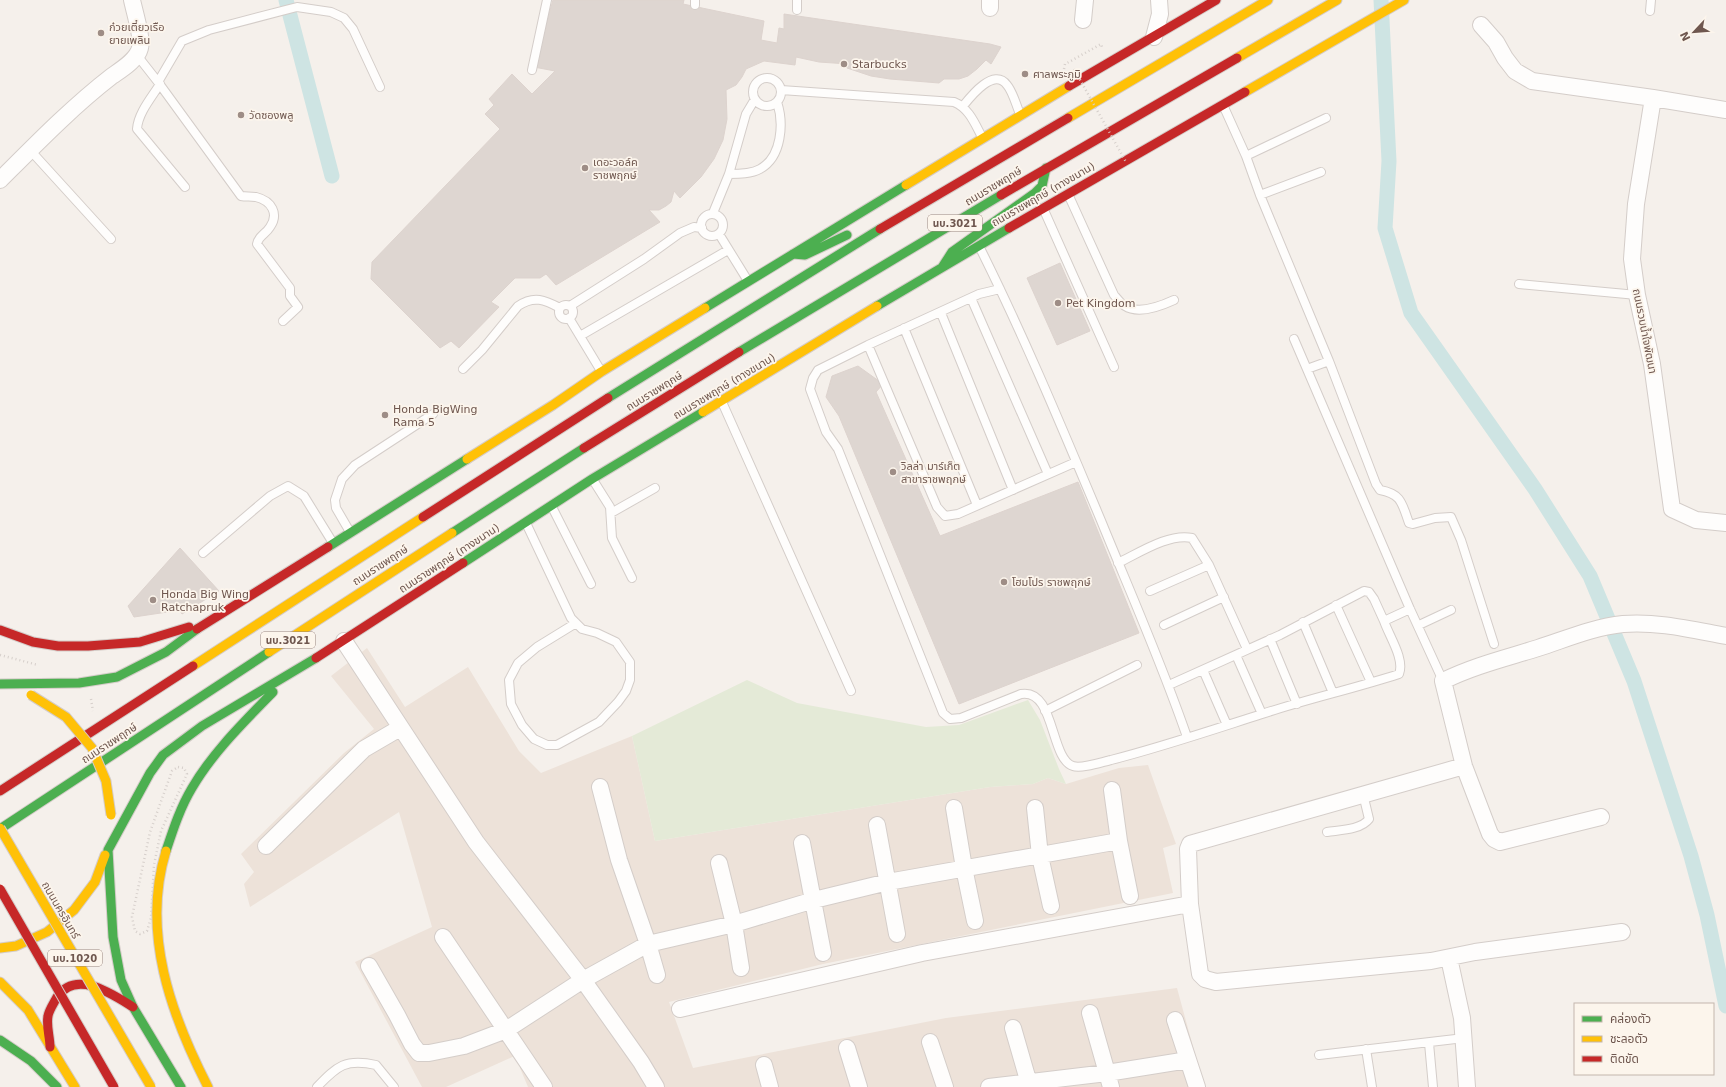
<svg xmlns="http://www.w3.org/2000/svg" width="1726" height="1087" viewBox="0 0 1726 1087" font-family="'DejaVu Sans','Noto Sans Thai',sans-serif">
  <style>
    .residential { fill: #ede2d9 }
    .green { fill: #e4ead7 }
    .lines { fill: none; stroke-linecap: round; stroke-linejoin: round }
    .canal { stroke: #cee4e3; stroke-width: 15 }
    .building { fill: #ded6d1; stroke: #ddd3ce }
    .lane-casing { stroke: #d4cdc9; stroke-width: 10 }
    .street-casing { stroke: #d4cdc9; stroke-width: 18 }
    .fast-casing { stroke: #d4ccc8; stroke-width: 11 }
    .slow-casing { stroke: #d4ccc8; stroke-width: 11 }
    .jam-casing { stroke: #d4ccc8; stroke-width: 11 }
    .path { stroke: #d6cfcb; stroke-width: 2.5; stroke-dasharray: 1 3; stroke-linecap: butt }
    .lane { stroke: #fefdfc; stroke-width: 8 }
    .street { stroke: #fefdfc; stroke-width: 16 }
    .fast { stroke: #4caf50; stroke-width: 9 }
    .slow { stroke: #ffc107; stroke-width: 9 }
    .jam { stroke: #c62828; stroke-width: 9 }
    .slow-bridge-casing { stroke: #d4ccc8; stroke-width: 11; stroke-linecap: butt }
    .jam-bridge-casing { stroke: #d4ccc8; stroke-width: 11; stroke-linecap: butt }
    .path-bridge { stroke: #d6cfcb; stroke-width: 2.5; stroke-dasharray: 1 3; stroke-linecap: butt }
    .slow-bridge { stroke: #ffc107; stroke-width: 9 }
    .jam-bridge { stroke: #c62828; stroke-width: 9 }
    .poi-dot { fill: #9e8d86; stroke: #fcf5ec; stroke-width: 1.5 }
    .labels { text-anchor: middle; stroke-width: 3.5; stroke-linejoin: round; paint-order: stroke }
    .shield { fill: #fcf5ec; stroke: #99867e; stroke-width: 1 }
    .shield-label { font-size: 10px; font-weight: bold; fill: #6f574f }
    .poi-label { font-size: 11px; fill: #6f574f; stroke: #fcf5ec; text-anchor: start }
    .street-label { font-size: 11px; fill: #6f574f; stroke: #fcf5ec }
  </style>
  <rect width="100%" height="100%" fill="#f5f0eb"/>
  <!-- residential -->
  <path class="residential" d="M367 648 405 707 468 667 519 751 541 773 632 736 655 841 990 787 1033 784 1048 778 1066 784 1119 768 1148 765 1176 844 1163 848 1173 893 823 964 669 1002 693 1068 946 1018 1177 988 1204 1087H528L520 1068 521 1053 446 1087H422L355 962 432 927 399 812 250 907 244 884 254 872 241 854 344 753 374 729 331 676Z"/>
  <!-- green -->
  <path class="green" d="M747 680 797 703 926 727 959 725 1028 700 1040 720 1059 769 1066 784 1048 778 1033 784 990 787 655 841 632 736Z"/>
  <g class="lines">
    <!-- canal -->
    <path class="canal" d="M286 0 332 176
      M1381 0 1389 161 1385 228 1411 313 1535 489 1590 576 1634 681 1691 856 1707 915 1726 1006"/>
  </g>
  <!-- building -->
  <path class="building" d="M553 0H684L683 4 764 21 761 40 777 43 779 28 784 29V14L990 44 1001 47 991 64 986 60 977 69 968 76 959 79H944L939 83 890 79 871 76 847 68 848 64 819 62 796 57 795 65 764 61 746 69 742 77 736 85 726 90 727 119 723 140 714 159 701 177 680 198 674 191 671 202 666 206 659 210H649L660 222 556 285 546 274 540 278H515L491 302 499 307 459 348 451 341 440 348 371 279 372 262 500 129 485 114 494 105 489 99 512 74 532 94 555 71 534 67Z
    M1060 263 1090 331 1057 345 1027 278Z
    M858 366 883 384 876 392 940 536 1078 482 1139 633 959 704 839 416 826 397 832 376Z
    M180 548 219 591 182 614 177 606 173 609 174 611 134 617 128 606Z"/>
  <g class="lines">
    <defs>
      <path id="lane" d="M695 5V0
        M797 10V0
        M1650 11 1651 0
        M136 54 158 82 241 196C246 197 251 196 256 197 272 201 279 214 270 227 266 234 258 236 257 244L290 288V296L298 307 283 321
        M532 70 547 0
        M753 92a14 14 0 1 1 28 0a14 14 0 1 1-28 0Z
        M158 82 182 41 209 30 297 7 331 12 344 18 353 29 380 87
        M160 84C152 97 138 113 137 129L185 187
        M781 90 954 102C969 108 975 124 982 137
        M1223 105 1246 156 1260 195 1329 361 1376 484 1380 490C1402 494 1402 504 1409 523L1413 524 1435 518 1451 517 1461 540 1494 644
        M963 106C971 96 994 67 1007 85 1013 92 1016 105 1020 114
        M30 150 111 239
        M1246 156 1326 118
        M729 174C739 174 751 174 760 169 782 157 784 123 777 102
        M1068 194 1114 295C1117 298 1121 304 1125 306 1139 315 1161 306 1174 300
        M1260 195 1321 172
        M1043 208 1114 367
        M713 213 729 174 746 114 755 99
        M701 225a11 11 0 1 1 22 0a11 11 0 1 1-22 0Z
        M719 234 748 281
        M979 246C1024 336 1063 430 1102 523 1131 594 1162 664 1187 737
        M1519 284 1637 295
        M1000 289 979 294 868 345 818 370 813 378 810 389 826 432 838 449 943 713 950 719 961 718 1021 694C1055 688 1050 759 1073 766 1081 769 1102 762 1111 760 1162 747 1212 730 1262 714 1307 699 1353 689 1399 674 1405 659 1389 636 1384 621L1410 609
        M971 298 1048 474
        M559 312a7 7 0 1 1 14 0a7 7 0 1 1-14 0Z
        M570 306 644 259 680 233 694 227 702 228
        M941 313 1013 490
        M569 318 601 371
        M904 328 977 505
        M580 336 728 250
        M1294 339 1410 609 1443 681
        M868 345 937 507 945 516 958 514 1076 462
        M463 369 482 350 518 306C534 295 545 300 560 308
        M1307 369 1329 361
        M722 402 851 691
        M593 480 610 507 612 538 632 578
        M552 507 591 584
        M611 513 655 488
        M526 523 571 618 582 629 597 633 616 642 630 662V680L626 691 618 702 599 722 557 745H547L534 739 522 725 511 704 509 680 518 663 537 647 576 623
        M350 532 336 508 335 500 342 479 355 465 433 414
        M203 553 270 496 288 486 304 496 333 543
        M1118 563C1139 553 1169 533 1192 538L1209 565 1247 649
        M1150 591 1209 565
        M1336 605 1371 682
        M1303 622 1333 693
        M1164 625 1224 597
        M1419 625 1451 610
        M1270 639 1297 704
        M1236 655 1262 714
        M1203 670 1227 725
        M1169 685 1280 635 1364 591 1369 592 1374 599 1384 621
        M1045 711 1137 665
        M1327 832C1339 830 1361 830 1369 819L1363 794
        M1429 1043 1433 1087
        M1366 1049 1372 1087
        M1319 1055 1464 1038
        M317 1087C337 1066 346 1058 376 1065L394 1087"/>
      <path id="street" d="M990 8V0
        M1083 20 1085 0
        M1481 25 1496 42 1505 58 1515 71 1532 81 1653 98 1726 110
        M1154 37 1160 14 1159 0
        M1653 98 1636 204 1632 259 1637 295 1652 364 1672 509 1696 520 1726 523
        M0 180C36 144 72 107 112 76 122 69 137 60 140 48 143 39 134 10 132 0
        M344 641 476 842 583 980 641 1062 656 1087
        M1464 766 1190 844 1188 849 1190 904 1200 974 1205 979 1216 982 1431 961 1475 952 1622 932
        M600 787 619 860 648 944 657 975
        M1112 790 1119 841 1130 896
        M954 808 964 868 975 921
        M1035 808 1040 856 1051 906
        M1601 817 1500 842 1494 839 1490 834 1464 766 1443 681C1473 666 1506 658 1538 648 1566 639 1594 627 1623 624 1657 621 1693 630 1726 636
        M877 825 897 934
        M802 843 823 953
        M266 846 364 749 400 728
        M719 863 734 924 741 968
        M443 937 544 1087
        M1449 958 1462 1018 1467 1087
        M369 966 397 1015 412 1044 419 1053H429L464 1046 506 1030 583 980 648 944 734 924 814 900 888 882 1119 841
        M680 1009 922 953 1190 904
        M1090 1013 1111 1087
        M1175 1020 1197 1087
        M1013 1028 1030 1087
        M930 1042 945 1087
        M847 1048 859 1087
        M764 1065 770 1087
        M989 1087 1107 1073 1188 1060"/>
      <path id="fast" d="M793 254 805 255 847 235
        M943 266 952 252 1035 193 1042 186 1046 168
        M877 306 1009 228
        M705 308 906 185
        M739 352 1001 195
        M608 398 880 229
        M452 533 584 448
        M328 547 467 459
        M463 563 592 479 703 412
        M0 684 79 683 117 677 166 652 197 629
        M0 829 269 652
        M108 850 150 773 163 755 202 726 316 658
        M108 850 113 937 121 980 133 1007 181 1087
        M166 851C173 830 180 808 192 788 213 752 244 722 273 692
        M0 1040 31 1061 57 1087"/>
      <path id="slow" d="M1237 58 1337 0
        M1245 92 1404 0
        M1068 118 1268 0
        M906 185 1069 86
        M703 412 877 306
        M467 459 553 405 601 372 705 308
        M269 652 452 533
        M193 666 423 517
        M166 851C141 932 171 1015 208 1087
        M0 948 16 946 47 932 74 910 95 882 105 855
        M0 982 28 1010 75 1087"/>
      <path id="jam" d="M1069 86 1216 0
        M1001 195 1237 58
        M1009 228 1245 92
        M880 229 1068 118
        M584 448 739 352
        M423 517 608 398
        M197 629 328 547
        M0 630 33 642 58 646H88L140 642 189 627
        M316 658 463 563
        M0 791 193 666
        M50 1047C50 1037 46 1026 48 1016 49 1010 54 1003 57 997 76 969 112 994 133 1007"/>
    </defs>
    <!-- lane casing -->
    <use href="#lane" class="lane-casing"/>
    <!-- street casing -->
    <use href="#street" class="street-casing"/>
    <!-- fast casing -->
    <use href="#fast" class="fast-casing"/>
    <!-- slow casing -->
    <use href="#slow" class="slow-casing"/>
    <!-- jam casing -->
    <use href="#jam" class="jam-casing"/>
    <!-- path -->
    <path class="path" d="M1064 69 1065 64 1069 62 1101 44 1102 47
      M0 655 38 665
      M91 699 93 711
      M178 767 184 768 187 774 161 831 154 865 151 918 147 931 140 934 135 931 132 917 150 832 172 771Z"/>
    <!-- lane -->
    <use href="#lane" class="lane"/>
    <!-- street -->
    <use href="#street" class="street"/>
    <!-- fast -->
    <use href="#fast" class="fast"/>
    <!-- slow -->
    <use href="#slow" class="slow"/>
    <!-- jam -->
    <use href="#jam" class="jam"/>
    <defs>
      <path id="slow-bridge" d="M31 695 66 717 92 748 106 781 111 815
        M0 828 151 1087"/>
      <path id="jam-bridge" d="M0 889 114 1087"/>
    </defs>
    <!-- slow-bridge casing -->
    <use href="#slow-bridge" class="slow-bridge-casing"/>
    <!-- jam-bridge casing -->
    <use href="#jam-bridge" class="jam-bridge-casing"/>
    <!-- path-bridge -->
    <path class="path-bridge" d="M1074 69 1126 162"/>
    <!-- slow-bridge -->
    <use href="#slow-bridge" class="slow-bridge"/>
    <!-- jam-bridge -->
    <use href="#jam-bridge" class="jam-bridge"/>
  </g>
  <!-- markers -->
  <g class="poi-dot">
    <circle cx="101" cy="33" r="4"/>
    <circle cx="844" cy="64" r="4"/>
    <circle cx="1025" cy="74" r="4"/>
    <circle cx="241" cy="115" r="4"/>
    <circle cx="585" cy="168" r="4"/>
    <circle cx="1058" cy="303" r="4"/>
    <circle cx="385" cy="415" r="4"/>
    <circle cx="893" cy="472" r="4"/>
    <circle cx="1004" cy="582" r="4"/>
    <circle cx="153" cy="600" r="4"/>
  </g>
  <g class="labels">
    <!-- shield labels -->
    <g class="shield">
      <rect x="928" y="215" width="54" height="16" rx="3"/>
      <rect x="261" y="632" width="54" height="16" rx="3"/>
      <rect x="48" y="950" width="54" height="16" rx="3"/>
    </g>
    <g class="shield-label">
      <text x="955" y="227">นบ.3021</text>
      <text x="288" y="644">นบ.3021</text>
      <text x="75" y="962">นบ.1020</text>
    </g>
    <!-- poi labels -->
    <g class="poi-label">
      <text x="109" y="31">ก๋วยเตี๋ยวเรือ<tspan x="109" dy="13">ยายเพลิน</tspan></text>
      <text x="852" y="68">Starbucks</text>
      <text x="1033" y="78">ศาลพระภูมิ</text>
      <text x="249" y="119">วัดซองพลู</text>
      <text x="593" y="166">เดอะวอล์ค<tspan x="593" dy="13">ราชพฤกษ์</tspan></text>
      <text x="1066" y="307">Pet Kingdom</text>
      <text x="393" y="413">Honda BigWing<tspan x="393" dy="13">Rama 5</tspan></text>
      <text x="901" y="470">วิลล่า มาร์เก็ต<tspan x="901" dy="13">สาขาราชพฤกษ์</tspan></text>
      <text x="1012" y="586">โฮมโปร ราชพฤกษ์</text>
      <text x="161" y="598">Honda Big Wing<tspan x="161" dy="13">Ratchapruk</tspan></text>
    </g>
    <!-- street labels -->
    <g class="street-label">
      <text transform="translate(993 186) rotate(-31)" y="4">ถนนราชพฤกษ์</text>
      <text transform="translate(1043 194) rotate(-30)" y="4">ถนนราชพฤกษ์ (ทางขนาน)</text>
      <text transform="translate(1645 331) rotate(79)" y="4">ถนนรวมน้ำใจพัฒนา</text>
      <text transform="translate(724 386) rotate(-31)" y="4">ถนนราชพฤกษ์ (ทางขนาน)</text>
      <text transform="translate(654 391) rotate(-32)" y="4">ถนนราชพฤกษ์</text>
      <text transform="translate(449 558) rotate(-33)" y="4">ถนนราชพฤกษ์ (ทางขนาน)</text>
      <text transform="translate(380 565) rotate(-33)" y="4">ถนนราชพฤกษ์</text>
      <text transform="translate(109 743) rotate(-33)" y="4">ถนนราชพฤกษ์</text>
      <text transform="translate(61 910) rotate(60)" y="4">ถนนนครอินทร์</text>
    </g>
  </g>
  <!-- legend -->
  <rect x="1574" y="1003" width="140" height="72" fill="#fcf5ec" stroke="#c4b6ad"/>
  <rect x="1582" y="1016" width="20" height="6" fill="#4caf50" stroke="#c4b6ad"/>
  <text x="1610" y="1023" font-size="12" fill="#6f574f">คล่องตัว</text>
  <rect x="1582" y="1036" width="20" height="6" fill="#ffc107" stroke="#c4b6ad"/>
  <text x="1610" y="1043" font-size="12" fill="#6f574f">ชะลอตัว</text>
  <rect x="1582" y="1056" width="20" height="6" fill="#c62828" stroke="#c4b6ad"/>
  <text x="1610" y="1063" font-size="12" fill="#6f574f">ติดขัด</text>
  <!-- north arrow -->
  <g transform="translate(1694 32) rotate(244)" stroke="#fcf5ec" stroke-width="3" paint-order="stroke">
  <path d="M0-3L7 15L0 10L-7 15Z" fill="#6f574f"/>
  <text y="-6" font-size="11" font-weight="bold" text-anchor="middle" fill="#6f574f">N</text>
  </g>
</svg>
